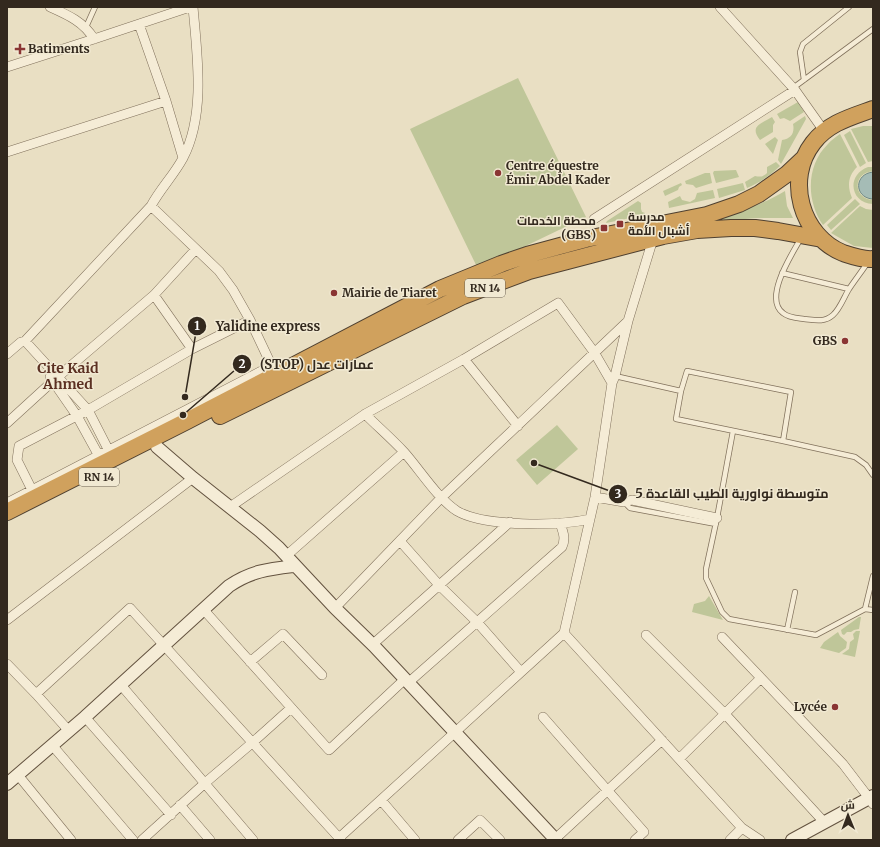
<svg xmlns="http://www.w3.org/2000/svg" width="880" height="847" viewBox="0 0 880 847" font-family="Merriweather,Cairo,serif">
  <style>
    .green { fill: #bfc699 }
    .water { fill: #a5bcb6; stroke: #6d8983 }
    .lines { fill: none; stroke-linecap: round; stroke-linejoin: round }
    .lane-casing { stroke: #81715c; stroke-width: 6 }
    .street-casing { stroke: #81715c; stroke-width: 10 }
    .secondary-casing { stroke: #63523f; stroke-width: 14 }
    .highway-casing { stroke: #4f4030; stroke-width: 18 }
    .lane { stroke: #f5ecd6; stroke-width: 4.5 }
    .street { stroke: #f5ecd6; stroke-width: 9 }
    .secondary { stroke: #f5ecd6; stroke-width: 12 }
    .highway { stroke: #d0a15d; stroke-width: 16 }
    .poi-dot { fill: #8a3533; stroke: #f1e9d2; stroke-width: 1.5 }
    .labels { text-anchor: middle; stroke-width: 3; stroke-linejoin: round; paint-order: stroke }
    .shield { fill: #f1e9d2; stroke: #6c6354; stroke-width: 1 }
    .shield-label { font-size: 11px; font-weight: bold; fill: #33291e }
    .poi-label { font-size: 12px; font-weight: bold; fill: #33291e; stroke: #f1e9d2; text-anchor: start }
    .quarter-label { font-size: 14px; font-weight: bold; fill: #5b3022; stroke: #f1e9d2 }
    .leader { fill: none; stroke: #33291e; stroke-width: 1.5 }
    .callout-dot { fill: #33291e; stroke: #f1e9d2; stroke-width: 1.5 }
    .mark-label { font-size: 12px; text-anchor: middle; font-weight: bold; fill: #fff }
    .callout-label { font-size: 13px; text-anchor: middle; font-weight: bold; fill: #33291e; stroke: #f1e9d2; stroke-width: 3; stroke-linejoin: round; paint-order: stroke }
  </style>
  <rect width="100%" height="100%" fill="#e9dfc3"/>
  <!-- green -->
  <path class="green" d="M518 78 586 217 478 269 410 129Z
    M798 102 804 112 790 121 784 118 780 119 777 114Z
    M805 116 806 119 781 164 778 160 782 140C791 139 795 133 793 124Z
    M772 117 775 122 773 125V132L760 140C749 126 761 124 772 117Z
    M863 126H873V161L868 162 851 129Z
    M850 131 866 163 860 167 844 135Z
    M840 134 857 167C848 176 847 186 852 198L823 225C806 201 806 165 828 144 831 140 836 137 840 134Z
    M775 137 778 140 773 154 765 144Z
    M776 162 780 166C770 176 760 182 747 188L745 182 755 176C760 177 763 177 767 173V167Z
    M868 167H873V171C852 173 853 199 873 200V204C850 203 846 175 868 167Z
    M736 170 739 177 716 183 713 173 714 171Z
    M705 173H710L712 183 696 188 693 185 686 184 685 181Z
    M681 183 682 185 679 187 678 190 665 196 663 191Z
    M743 183 745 190 719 198 717 189Z
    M713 190 715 198 669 208 668 202 680 196 682 200 690 202 695 199 697 193Z
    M785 191 787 206 793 218H757L710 222C736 213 762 205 785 191Z
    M855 199 860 204 831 230 827 225Z
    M638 201 641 203V209L642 212 645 213V215L606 223 607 221Z
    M860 206 866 209 873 210V248L854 246 831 233Z
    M557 425 578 449 537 485 516 460Z
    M709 596 723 620 692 612 694 604 705 601Z
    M859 617H861L859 629 854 630 851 632H847L844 635 842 634 841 630Z
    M856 631H860L855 657 842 654 849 649 850 642 854 639 853 634Z
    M838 632 840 636 847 642 846 648 839 653 820 648 824 642Z"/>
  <!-- water -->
  <path class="water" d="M873 172V199H872C854 197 854 174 873 172Z"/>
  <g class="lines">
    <defs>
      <path id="lane" d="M86 27 95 7
        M804 80 800 52 803 44 849 7
        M793 88 873 29
        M801 238C792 254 763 298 783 313 789 318 797 318 804 319 814 320 824 323 833 315 840 309 844 297 849 289 855 280 862 271 868 262
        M782 273 849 289
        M615 376 681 391 676 419 783 441 791 392 687 371 681 391
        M733 431 717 518 706 569V578L722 612 729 619 816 635 865 609 873 610
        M783 441 855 457 866 465 873 475
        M624 502 630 508 716 524
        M865 609 873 576
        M787 630 795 592"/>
      <path id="street" d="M50 7C68 15 84 22 94 39
        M720 7 795 90 824 131
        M139 24 166 101 183 158
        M7 67 94 39 190 7
        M7 152 166 101
        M151 206C160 189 174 175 183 158 206 114 197 54 193 7
        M594 219 795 90
        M653 239 628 321 615 376 612 383 595 497 564 633 742 828 760 840
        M154 295 192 349
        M25 341 88 410 109 451
        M7 354 21 342 25 341 151 206 219 271 233 290 250 320 276 375
        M464 359 518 426
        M50 377 77 416 99 456
        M365 414C378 427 392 439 404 452 420 470 438 499 457 511 484 527 560 526 590 519
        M7 423 53 381 154 295 196 249
        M32 490 17 460 19 446 88 410 192 349 250 320
        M595 497 624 502 632 500 717 518
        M7 503 271 366
        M230 507 365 414 464 359 558 303 594 352 612 383
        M400 541 439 585 477 622 521 672
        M286 556 404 452
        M335 608 442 497 628 321
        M203 609 329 750 405 679
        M7 620 193 478
        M646 635 725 714 824 822
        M722 637 843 764 869 798 873 804
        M372 645 510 522
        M250 662 283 634 322 675
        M7 664 36 694 69 731
        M408 683 562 547C566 538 563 532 560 523
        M121 685 253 840
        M36 694 130 608 341 840
        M85 717 171 815
        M543 717 644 832 635 840
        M52 745 133 840
        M679 759 761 678
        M18 775 71 840
        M381 800 415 840
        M180 805 210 840
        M339 838 564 633
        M142 840 205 783 252 743 291 708
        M458 840 480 820 500 840
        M554 840 662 740
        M730 840 742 828"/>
      <path id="secondary" d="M157 447 193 478 260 531 279 548 335 608 374 646 556 840
        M7 784 85 717 229 586C251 571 269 569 294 566
        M792 840 873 796"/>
      <path id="highway" d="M873 109C851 117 828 123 813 143 785 179 801 236 843 253 852 256 863 260 873 259
        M220 416 463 296 529 271 663 236 697 230 731 228H755L778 231 822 239
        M7 512 187 421 440 289 501 264 527 255 586 239 707 215 739 204 759 194 787 174 804 158"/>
    </defs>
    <!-- lane casing -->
    <use href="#lane" class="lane-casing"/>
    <!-- street casing -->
    <use href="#street" class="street-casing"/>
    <!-- secondary casing -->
    <use href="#secondary" class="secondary-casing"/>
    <!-- highway casing -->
    <use href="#highway" class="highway-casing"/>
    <!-- lane -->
    <use href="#lane" class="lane"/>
    <!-- street -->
    <use href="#street" class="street"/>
    <!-- secondary -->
    <use href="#secondary" class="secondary"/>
    <!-- highway -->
    <use href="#highway" class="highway"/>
  </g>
  <!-- markers -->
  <g class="poi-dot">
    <path d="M18 43h4v4h4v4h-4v4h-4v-4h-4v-4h4z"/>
    <circle cx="498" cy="173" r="4"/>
    <rect x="616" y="220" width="8" height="8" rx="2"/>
    <rect x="600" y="224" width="8" height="8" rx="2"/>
    <circle cx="334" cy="293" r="4"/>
    <circle cx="845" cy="341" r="4"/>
    <circle cx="835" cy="707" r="4"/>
  </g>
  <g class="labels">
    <!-- shield labels -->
    <g class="shield">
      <rect x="465" y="279" width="40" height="18" rx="3"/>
      <rect x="79" y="468" width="40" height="18" rx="3"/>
    </g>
    <g class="shield-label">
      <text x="485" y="292">RN 14</text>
      <text x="99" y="481">RN 14</text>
    </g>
    <!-- poi labels -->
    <g class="poi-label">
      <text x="28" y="53">Batiments</text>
      <text x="506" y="170">Centre équestre<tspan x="506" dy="14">Émir Abdel Kader</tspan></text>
      <text x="628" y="221">مدرسة<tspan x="628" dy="14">أشبال الأمة</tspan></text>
      <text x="596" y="225" text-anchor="end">محطة الخدمات<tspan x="596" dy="14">(GBS)</tspan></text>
      <text x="342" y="297">Mairie de Tiaret</text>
      <text x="837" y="345" text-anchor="end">GBS</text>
      <text x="827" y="711" text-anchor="end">Lycée</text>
    </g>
    <!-- quarter labels -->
    <g class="quarter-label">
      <text x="68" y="373">Cite Kaid<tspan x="68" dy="16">Ahmed</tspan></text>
    </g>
  </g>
  <!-- callouts -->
  <path class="leader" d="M185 397L197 326M183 415L242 364M534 463L618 494"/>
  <g class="callout-dot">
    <circle cx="185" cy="397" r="4"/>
    <circle cx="183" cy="415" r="4"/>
    <circle cx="534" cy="463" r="4"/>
    <circle cx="197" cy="326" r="10"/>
    <circle cx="242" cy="364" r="10"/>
    <circle cx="618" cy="494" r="10"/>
  </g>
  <g class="mark-label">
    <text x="197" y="330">1</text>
    <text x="242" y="368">2</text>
    <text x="618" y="498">3</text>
  </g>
  <g class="callout-label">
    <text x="268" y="331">Yalidine express</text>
    <text x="317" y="369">(STOP) عمارات عدل</text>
    <text x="732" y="498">متوسطة نواورية الطيب القاعدة 5</text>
  </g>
  <!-- border -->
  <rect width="880" height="847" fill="none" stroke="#33291e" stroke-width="16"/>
  <!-- north arrow -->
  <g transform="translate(848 815) rotate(359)" stroke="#f1e9d2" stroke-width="3" paint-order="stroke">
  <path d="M0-3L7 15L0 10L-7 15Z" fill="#33291e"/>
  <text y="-6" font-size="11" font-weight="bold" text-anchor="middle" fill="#33291e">ش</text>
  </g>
</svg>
